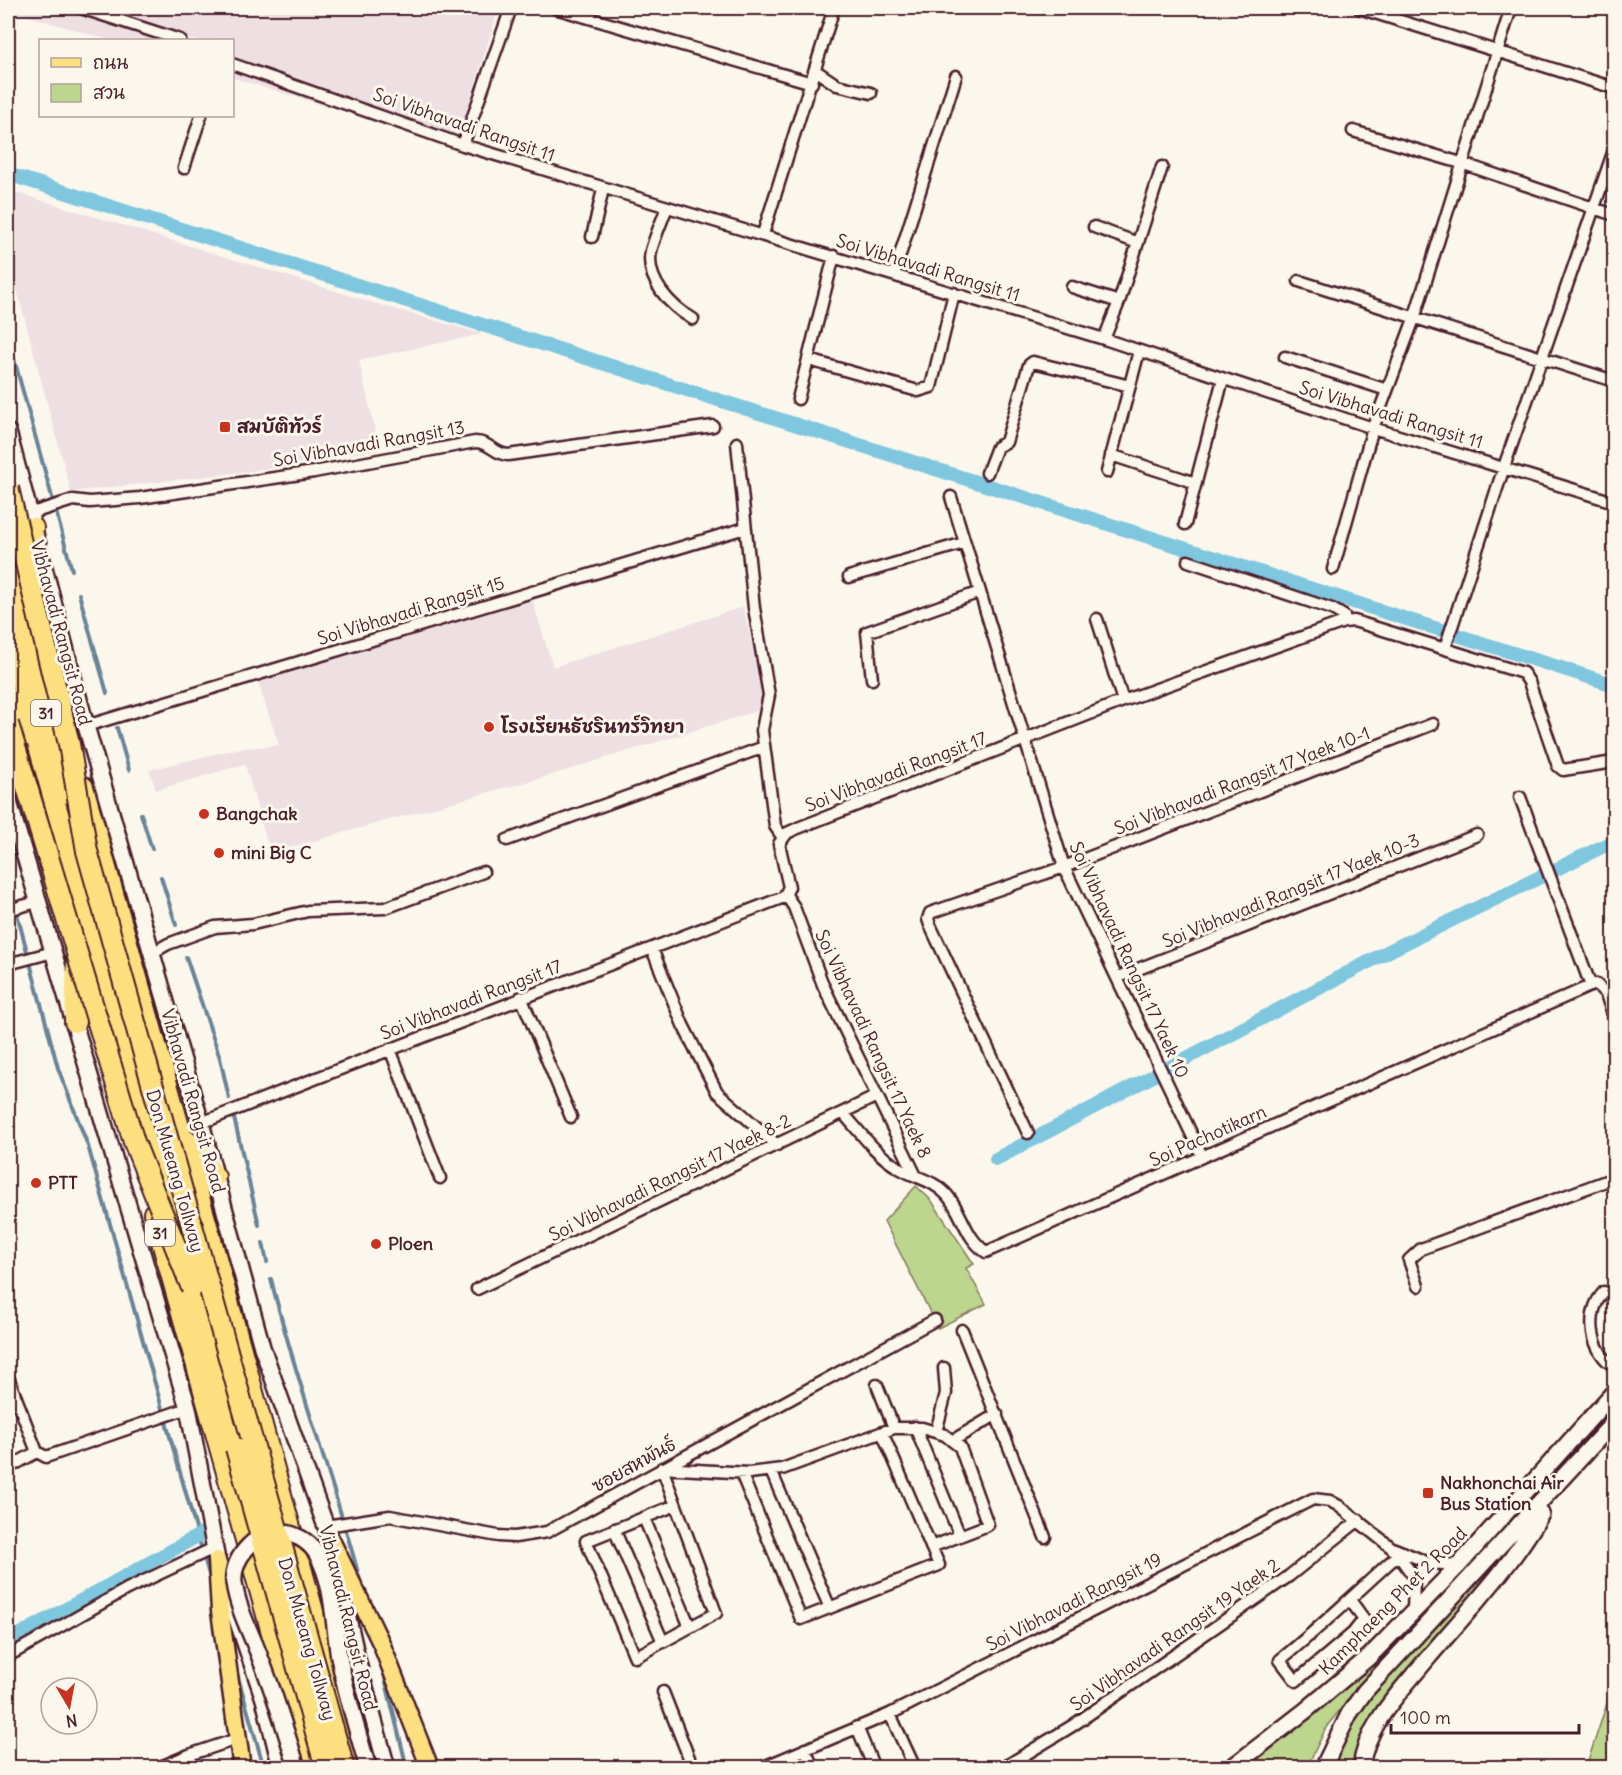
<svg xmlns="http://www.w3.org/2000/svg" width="1622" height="1775" viewBox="0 0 1622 1775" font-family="Delius,'Playpen Sans Thai',sans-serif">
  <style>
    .built { fill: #eedfe3 }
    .green { fill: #bcd68d; stroke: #837a5c; stroke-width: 1.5 }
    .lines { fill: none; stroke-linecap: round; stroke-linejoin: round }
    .stream { stroke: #6a8397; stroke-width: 4 }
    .canal { stroke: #7fc6df; stroke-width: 14 }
    .street-casing { stroke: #4a1f2b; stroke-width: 15 }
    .secondary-casing { stroke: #4a1f2b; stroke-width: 20 }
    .primary-casing { stroke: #4a1f2b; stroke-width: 21 }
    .highway-casing { stroke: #4a1f2b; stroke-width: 24 }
    .street { stroke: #fbf7ec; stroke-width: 10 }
    .secondary { stroke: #fbf7ec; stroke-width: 15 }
    .primary { stroke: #fce080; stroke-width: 16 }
    .highway { stroke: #fce080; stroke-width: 20 }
    .secondary-bridge-casing { stroke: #4a1f2b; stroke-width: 20; stroke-linecap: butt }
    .highway-bridge-casing { stroke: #4a1f2b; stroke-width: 24; stroke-linecap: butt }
    .secondary-bridge { stroke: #fbf7ec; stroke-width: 15 }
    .highway-bridge { stroke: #fce080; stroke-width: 20 }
    .poi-dot { fill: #c8321e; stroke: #fbf7ec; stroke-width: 2 }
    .labels { text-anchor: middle; stroke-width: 6; stroke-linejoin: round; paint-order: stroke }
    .shield { fill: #fbf7ec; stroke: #7f6065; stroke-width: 1.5 }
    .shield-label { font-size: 16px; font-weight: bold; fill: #4a1f2b }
    .street-label { font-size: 18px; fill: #4a1f2b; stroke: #fbf7ec }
    .poi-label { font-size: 18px; font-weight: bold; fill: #4a1f2b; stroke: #fbf7ec; text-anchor: start }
  </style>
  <rect width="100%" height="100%" fill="#fbf7ec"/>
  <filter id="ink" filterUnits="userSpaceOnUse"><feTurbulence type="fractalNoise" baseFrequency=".0167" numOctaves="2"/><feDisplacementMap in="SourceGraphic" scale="12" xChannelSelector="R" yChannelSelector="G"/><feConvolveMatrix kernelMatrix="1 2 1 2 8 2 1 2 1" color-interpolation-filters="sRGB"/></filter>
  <g filter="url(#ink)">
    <!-- built -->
    <path class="built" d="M8 8H499L459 135 323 105 233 78 232 40H109L8 10Z
      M8 190 381 305 482 334 359 360 379 449 252 471 71 492 8 256Z
      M532 599 553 667 743 607 764 693 760 710 548 776 270 853 245 764 156 790 149 770 236 749 279 745 258 682Z"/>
    <!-- green -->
    <path class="green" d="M916 1186 931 1200 974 1264 966 1268 986 1304 938 1328 884 1221Z
      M1614 1403V1412L1528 1511 1361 1684 1327 1726 1307 1767 1247 1768 1368 1670 1548 1483Z
      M1502 1558 1394 1691 1357 1767 1330 1768C1356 1693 1446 1616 1502 1558Z
      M1614 1682V1764L1613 1767H1597L1588 1761Z"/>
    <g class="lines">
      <!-- stream -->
      <path class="stream" d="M8 337 72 570
        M79 594 107 693
        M117 728 129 770
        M141 814 152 849
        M161 877 176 925
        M8 880 58 1068 88 1146 211 1582
        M186 957 220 1058 229 1098
        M234 1118 259 1225
        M263 1243 267 1262
        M271 1279C296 1382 334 1481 361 1584
        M382 1666 407 1768
        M236 1670 264 1768"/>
      <!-- canal -->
      <path class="canal" d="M8 174 1614 685
        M996 1159 1393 949 1614 841
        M8 1641 212 1528"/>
      <defs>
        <path id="street" d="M81 8 180 40
          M555 8 812 83
          M1359 8 1614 88
          M232 64 463 145 1104 339 1373 428 1614 502
          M816 71 837 85 871 93
          M1353 131 1461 163 1614 215
          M463 145 511 8
          M184 168 201 116
          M667 207C662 221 655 236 651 251 645 280 671 307 693 319
          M1094 227 1138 243
          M763 234 834 8
          M592 237 603 189
          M894 274 956 76
          M1299 281 1614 381
          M1072 287 1119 302
          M1104 339 1119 302 1162 167
          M1285 357 1387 390
          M809 360 918 391 931 387 954 293
          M798 399 834 256
          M737 443 754 608 769 695 762 730 775 826 783 838
          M1111 455 1196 483
          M1107 472 1139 351
          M987 473 997 447 1006 442 1029 365 1033 362 1130 386
          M951 497 1064 867 1202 1156
          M29 514 73 500 90 502 140 498 314 472 475 442C490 442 494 454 508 455L713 426
          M1185 524 1223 379
          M1188 561 1332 609 1344 616 1345 622
          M1333 569 1373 428 1414 319 1511 8
          M849 577 964 543
          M1097 619 1123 701
          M1445 648 1504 467 1614 150
          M872 679 867 632 980 592
          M86 726 745 528
          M1520 797 1591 986
          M507 840 764 747
          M786 895 794 907 823 985 916 1176
          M8 910 37 902
          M652 949 683 1025 717 1092 777 1145
          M152 953 168 944 215 927 253 924 308 911 385 908 483 872
          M8 964 53 952
          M1118 977 1477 835
          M521 997 571 1117
          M390 1049 440 1178
          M843 1113C860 1132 876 1155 899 1168 915 1178 934 1180 947 1195 963 1213 965 1238 986 1252L1590 986 1596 984 1606 994 1614 1018
          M201 1123 784 897 789 887 779 844 787 833 798 828 1123 701 1344 622 1354 621 1523 673 1529 682 1558 766 1563 770 1614 762
          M1028 1133 930 925 928 919 930 913 1064 867 1433 724
          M1418 1286 1409 1260 1421 1249 1614 1178
          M477 1289 877 1096
          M1604 1292C1584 1312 1591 1353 1614 1366
          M962 1330 1045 1537
          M8 1377 37 1452 46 1457 188 1408
          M877 1385 894 1428
          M915 1427 960 1536
          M936 1432 946 1393 944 1368
          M952 1441 997 1414
          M8 1468 37 1452
          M771 1471 830 1608
          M741 1473 801 1619 939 1565 882 1432
          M676 1505 586 1541 635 1657 716 1613 662 1468 749 1473 782 1469 894 1428H922L945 1435 960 1447 988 1525 931 1547
          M644 1518 690 1627
          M326 1526 390 1516 498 1536 515 1537 547 1532 935 1320
          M614 1529 663 1642
          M1395 1549 1429 1563 1459 1565
          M1350 1600 1364 1619 1353 1633 1296 1681 1280 1660C1321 1627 1359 1590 1398 1555
          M8 1656 127 1589 214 1548
          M663 1692 693 1768
          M890 1714 915 1768
          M857 1727 874 1768
          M805 1749 813 1768
          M158 1768 189 1755
          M193 1768 189 1755 237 1739
          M761 1768 890 1714 1313 1499 1330 1501 1339 1506 1392 1548 1404 1563 1414 1577 1413 1613
          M1003 1768 1072 1726 1289 1576 1359 1520"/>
        <path id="secondary" d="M8 432 86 726 201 1123 262 1347 330 1538 358 1663 387 1768
          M8 799 188 1408 217 1560 264 1699 281 1768
          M1231 1768 1305 1711 1369 1657 1459 1565 1614 1392
          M1323 1768 1349 1714 1365 1691 1614 1422
          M1361 1768C1366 1724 1401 1691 1427 1659 1466 1613 1511 1567 1541 1514"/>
        <path id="primary" d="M330 1538 381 1643 430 1768
          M217 1560 220 1611 242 1768"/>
        <path id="highway" d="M27 566 33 528
          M8 575 71 794
          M8 637 173 1220
          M8 699 19 740
          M83 787 213 1247 356 1768
          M75 1022 77 958
          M189 1142 215 1177
          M154 1213 310 1768
          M188 1271 236 1448"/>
      </defs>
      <!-- street casing -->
      <use href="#street" class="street-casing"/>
      <!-- secondary casing -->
      <use href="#secondary" class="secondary-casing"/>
      <!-- primary casing -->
      <use href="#primary" class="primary-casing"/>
      <!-- highway casing -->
      <use href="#highway" class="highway-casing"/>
      <!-- street -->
      <use href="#street" class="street"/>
      <!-- secondary -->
      <use href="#secondary" class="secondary"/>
      <!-- primary -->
      <use href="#primary" class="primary"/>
      <!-- highway -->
      <use href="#highway" class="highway"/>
      <defs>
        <path id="secondary-bridge" d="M297 1768C286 1731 275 1695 261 1660 252 1635 238 1610 234 1583 231 1556 259 1528 286 1533 300 1536 311 1543 318 1556 335 1587 333 1628 340 1662 347 1698 358 1733 368 1768"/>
        <path id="highway-bridge" d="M8 488 69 744 87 851 344 1768
          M8 724 134 1142 192 1288
          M236 1448 326 1768"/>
      </defs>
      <!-- secondary-bridge casing -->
      <use href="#secondary-bridge" class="secondary-bridge-casing"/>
      <!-- highway-bridge casing -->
      <use href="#highway-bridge" class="highway-bridge-casing"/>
      <!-- secondary-bridge -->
      <use href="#secondary-bridge" class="secondary-bridge"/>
      <!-- highway-bridge -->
      <use href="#highway-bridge" class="highway-bridge"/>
    </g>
  </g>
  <!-- markers -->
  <g class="poi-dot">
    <rect x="219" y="421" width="12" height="12" rx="3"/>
    <circle cx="489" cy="727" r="6"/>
    <circle cx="204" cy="814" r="6"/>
    <circle cx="219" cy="853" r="6"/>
    <circle cx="36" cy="1183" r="6"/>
    <circle cx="376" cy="1244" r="6"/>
    <rect x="1422" y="1487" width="12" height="12" rx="3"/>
  </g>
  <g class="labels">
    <!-- shield labels -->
    <g class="shield">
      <rect x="31" y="700" width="30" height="26" rx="4.5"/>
      <rect x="145" y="1220" width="30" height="26" rx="4.5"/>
    </g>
    <g class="shield-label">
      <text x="46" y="719">31</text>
      <text x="160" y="1239">31</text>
    </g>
    <!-- street labels -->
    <g class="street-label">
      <text transform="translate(464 125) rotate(19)" y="6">Soi Vibhavadi Rangsit 11</text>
      <text transform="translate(928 268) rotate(17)" y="6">Soi Vibhavadi Rangsit 11</text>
      <text transform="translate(1391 415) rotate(17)" y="6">Soi Vibhavadi Rangsit 11</text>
      <text transform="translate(369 444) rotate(-10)" y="6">Soi Vibhavadi Rangsit 13</text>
      <text transform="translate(411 611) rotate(-17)" y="6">Soi Vibhavadi Rangsit 15</text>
      <text transform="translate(61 633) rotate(75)" y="6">Vibhavadi Rangsit Road</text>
      <text transform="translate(896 772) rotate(-21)" y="6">Soi Vibhavadi Rangsit 17</text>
      <text transform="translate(1242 781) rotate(-21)" y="6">Soi Vibhavadi Rangsit 17 Yaek 10-1</text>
      <text transform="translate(1291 891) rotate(-22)" y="6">Soi Vibhavadi Rangsit 17 Yaek 10-3</text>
      <text transform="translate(1129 960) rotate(65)" y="6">Soi Vibhavadi Rangsit 17 Yaek 10</text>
      <text transform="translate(471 1000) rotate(-21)" y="6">Soi Vibhavadi Rangsit 17</text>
      <text transform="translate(873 1044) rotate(65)" y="6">Soi Vibhavadi Rangsit 17 Yaek 8</text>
      <text transform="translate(193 1101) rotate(74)" y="6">Vibhavadi Rangsit Road</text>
      <text transform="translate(1208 1136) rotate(-24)" y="6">Soi Pachotikarn</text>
      <text transform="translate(175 1171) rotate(74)" y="6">Don Mueang Tollway</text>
      <text transform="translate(670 1178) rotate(-26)" y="6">Soi Vibhavadi Rangsit 17 Yaek 8-2</text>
      <text transform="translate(634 1465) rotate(-29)" y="6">ซอยสหพันธ์</text>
      <text transform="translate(1393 1601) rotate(-45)" y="6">Kamphaeng Phet 2 Road</text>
      <text transform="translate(1074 1602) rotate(-27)" y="6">Soi Vibhavadi Rangsit 19</text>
      <text transform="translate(348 1618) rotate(76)" y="6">Vibhavadi Rangsit Road</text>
      <text transform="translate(1175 1635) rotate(-35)" y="6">Soi Vibhavadi Rangsit 19 Yaek 2</text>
      <text transform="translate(307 1639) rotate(74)" y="6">Don Mueang Tollway</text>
    </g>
    <!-- poi labels -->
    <g class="poi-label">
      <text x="237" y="433">สมบัติทัวร์</text>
      <text x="501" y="733">โรงเรียนธัชรินทร์วิทยา</text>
      <text x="216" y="820">Bangchak</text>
      <text x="231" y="859">mini Big C</text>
      <text x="48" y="1189">PTT</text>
      <text x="388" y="1250">Ploen</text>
      <text x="1440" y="1489">Nakhonchai Air<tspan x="1440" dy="21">Bus Station</tspan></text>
    </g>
  </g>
  <!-- margin -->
  <rect width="1622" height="1775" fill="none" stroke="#fbf7ec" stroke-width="30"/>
  <rect x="15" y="15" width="1592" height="1745" fill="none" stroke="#4a1f2b" stroke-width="2" filter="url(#ink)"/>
  <!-- legend -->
  <rect x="39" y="39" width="195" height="78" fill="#fbf7ec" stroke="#b4a19f" stroke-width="1.5"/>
  <rect x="51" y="58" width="30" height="9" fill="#fce080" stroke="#b4a19f" stroke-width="1.5"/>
  <text x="93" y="69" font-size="18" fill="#4a1f2b">ถนน</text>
  <rect x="51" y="84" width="30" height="18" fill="#bcd68d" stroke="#b4a19f" stroke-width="1.5"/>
  <text x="93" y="99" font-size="18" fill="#4a1f2b">สวน</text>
  <!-- north arrow -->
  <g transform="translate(69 1706) rotate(170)"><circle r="28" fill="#fbf7ec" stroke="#b4a19f" stroke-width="1.5"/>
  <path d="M0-4.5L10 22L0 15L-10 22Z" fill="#c8321e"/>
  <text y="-9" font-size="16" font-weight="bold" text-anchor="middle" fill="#4a1f2b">N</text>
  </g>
  <!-- scale -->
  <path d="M1391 1724v9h188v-9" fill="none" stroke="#4a1f2b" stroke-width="3"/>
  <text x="1400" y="1724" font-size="18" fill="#4a1f2b" stroke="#fbf7ec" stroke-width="4.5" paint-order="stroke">100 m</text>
</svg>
